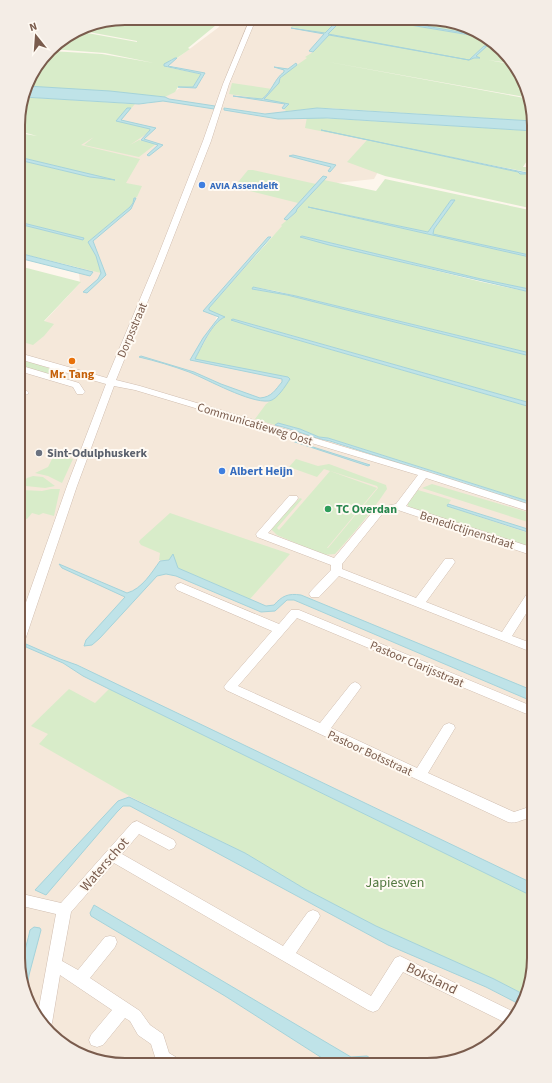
<svg xmlns="http://www.w3.org/2000/svg" width="552" height="1083" viewBox="0 0 552 1083" font-family="'Source Sans 3',sans-serif">
  <style>
    .residential { fill: #f5e8da }
    .green { fill: #d8ecc9 }
    .water { fill: #bfe3e8; stroke: #a5d3da }
    .lines { fill: none; stroke-linecap: round; stroke-linejoin: round }
    .minor-casing { stroke: #d1beb0; stroke-width: 1 }
    .minor { fill: #fff; fill-rule: evenodd }
    .shop-dot { fill: #3f7fe0; stroke: #fffaf3; stroke-width: 1.5 }
    .food-dot { fill: #e8710a; stroke: #fffaf3; stroke-width: 1.5 }
    .worship-dot { fill: #6b7280; stroke: #fffaf3; stroke-width: 1.5 }
    .leisure-dot { fill: #2e9e5b; stroke: #fffaf3; stroke-width: 1.5 }
    .labels { text-anchor: middle; stroke-width: 4; stroke-linejoin: round; paint-order: stroke }
    .far-shop-label { font-size: 10px; font-weight: bold; fill: #366cbe; stroke: #fffaf3; text-anchor: start }
    .street-label { font-size: 12px; fill: #7a5c4d; stroke: #fffaf3 }
    .food-label { font-size: 12px; font-weight: bold; fill: #c56008; stroke: #fffaf3 }
    .worship-label { font-size: 12px; font-weight: bold; fill: #5b616d; stroke: #fffaf3; text-anchor: start }
    .shop-label { font-size: 12px; font-weight: bold; fill: #366cbe; stroke: #fffaf3; text-anchor: start }
    .leisure-label { font-size: 12px; font-weight: bold; fill: #27864d; stroke: #fffaf3; text-anchor: start }
    .near-street-label { font-size: 14px; fill: #7a5c4d; stroke: #fffaf3 }
    .near-park-label { font-size: 14px; fill: #537a41; stroke: #fffaf3 }
    .rim { fill: none; stroke: #7a5c4d; stroke-width: 2 }
  </style>
  <rect width="100%" height="100%" fill="#fdf6ec"/>
  <!-- residential -->
  <path class="residential" d="M217 19H353L315 44 295 107 315 126 375 140 379 170 374 179 308 186 303 209 260 248 216 318 207 357 311 376 284 426 534 509V965L512 1023 461 1059 427 1065 111 1064 55 1038 24 992 18 958 19 335 29 338 80 283 65 147 135 104H146L168 99 165 97 180 88H196L205 74 168 65 219 27Z"/>
  <!-- green -->
  <path class="green" d="M125 18H156L188 24H192L160 18 212 19 221 21 188 48 190 49 177 58 172 59 164 65 166 67 201 74 193 87H178L175 92 165 97 27 86 29 78 50 51 102 54 154 63 105 53 51 49 54 45 76 31 137 42V41L78 30 85 26Z
    M300 19H327L341 21V20L345 19 380 20 482 37 498 45 509 63 488 60 510 64 528 91 530 98 323 61 530 99 533 121 324 108 286 111 284 109 288 104 264 100 284 74 307 58 305 57 313 52 329 35 469 60 474 58H478L475 56 486 46H484L469 60 328 34 339 23 336 22 325 33 291 27Z
    M391 20H447L477 35Z
    M232 83 272 89 262 99 229 94Z
    M23 97 135 104 121 120 155 128 130 145 139 140 156 144 139 157 84 145 94 137 81 145 140 159 126 183 142 186 137 197 134 198 133 203 130 207 88 242 96 256 101 273 19 253V224L83 240 84 238 19 222V160L90 177 114 180 19 157V133L37 136 19 131V112Z
    M307 117 534 131V150L523 167H526L534 154V209L385 176 347 162 367 140 518 172 520 174 532 173 305 128Z
    M248 170H253L316 184 298 203 234 187Z
    M385 179 534 211V256L432 234 434 229 455 200H451L428 232 309 207 534 258V290L481 279 302 236 300 237 482 282 534 293V354L276 291 253 287 252 289 287 295 534 357V404L233 319 256 328 534 408V503L328 438 319 437 300 429 278 423 275 425 255 419 266 404 276 397 289 379 194 360 212 329 221 318 208 310 209 308 282 226 281 225 286 221 284 219 288 220 296 212 297 209 324 180 376 191Z
    M19 266 81 282 44 321 54 324 44 336 33 345 19 341Z
    M19 358 66 374 68 378 60 379 19 366Z
    M53 457 73 459 62 483 48 476 35 473 48 467Z
    M296 459 318 466 329 464 386 485 387 489C371 513 353 534 335 554L323 555 277 535 271 529 275 522 300 498 302 499 277 528 279 530 330 471 377 488 327 548H328L378 488 377 486 324 469 317 477 289 467Z
    M33 476 43 477 55 486 45 488 26 486 23 482 27 478Z
    M432 484 534 514V524L422 488Z
    M51 489H60L54 516 43 513 39 515 32 513 27 519 18 518V493L22 490 42 491Z
    M418 490 451 500 447 506 534 535V549L408 507V503Z
    M170 513 290 554 250 599 178 568 173 555 169 560H159L160 553 141 545 139 542 140 540Z
    M69 689 95 703 109 689 534 897V965L523 994 494 979 376 926 305 889 245 853 133 798 39 744 48 734 31 726Z"/>
  <!-- water -->
  <path class="water" d="M380 20H391L477 35 482 37Z
    M336 22 339 23 328 34 469 60 484 46H487L476 56 480 58H474L469 60 329 35 313 52 309 51 324 34 291 28 325 33Z
    M175 58H177L168 66 205 73 196 88 178 87H193L201 74 164 66V64Z
    M296 63 297 65 280 78 279 83 264 99 289 104 284 109 282 108 285 104 233 96 262 99C272 92 274 79 284 72V70L274 67 288 69Z
    M27 86 110 91 165 97 169 99 215 106 214 109 163 101 139 104 23 97Z
    M127 108H131L121 120 156 128 144 139 163 145 149 156 147 155 158 145 141 140 150 130V129L116 121Z
    M224 108 265 114 317 108 533 121 534 131 327 118 278 119 224 110Z
    M321 130 532 174H520L518 172Z
    M293 155 336 165 330 172 328 171 331 167 289 156Z
    M19 157 115 180 90 177 19 160Z
    M323 176 327 177 297 209 296 212 287 220 284 219Z
    M134 198H136L131 209 93 241 106 275 87 293 83 292 98 279 101 273 96 256 88 242 130 207 133 203Z
    M451 200H455L434 229 433 234 534 256V258L308 207 428 232Z
    M19 222 84 238 83 240 19 224Z
    M302 236 481 279 534 290V293L329 245 300 237Z
    M268 237H271L209 308V310L225 317C212 322 201 348 195 359L288 377 290 379C286 385 277 400 269 401 249 403 209 380 189 372 173 366 156 361 139 357L141 356 194 372 221 384 260 398C272 397 275 390 282 382V379L190 360 203 338 219 317 203 311Z
    M19 253 93 272 90 276 19 258Z
    M253 287 296 296 534 354V357L287 295 252 289Z
    M233 319 534 404V408L256 328 231 320Z
    M278 423 300 429 319 437 328 438 534 503V506L330 441C312 438 294 429 275 425Z
    M292 441H294L370 465 368 466Z
    M448 504 534 531V534L447 506Z
    M173 554 178 568 266 606 274 605C282 596 288 593 301 595L534 691V702L294 600H287L275 611 261 612 176 576 166 574 157 576 100 638 92 645 84 646 86 640 125 597 62 568 59 564 127 593C142 589 152 572 160 561L169 560Z
    M26 644 60 659 77 665 534 884V897L109 689 83 676 63 663 26 647Z
    M129 797 245 853 305 889 376 926 494 979 523 994 519 1004 486 987 388 945 130 806H123L117 812 46 895 35 890 118 801Z
    M94 905 351 1057 367 1056 381 1065H333L225 996 91 916 90 913Z
    M34 927 40 928 41 930 29 975 26 996C14 977 26 950 30 930Z"/>
  <g class="lines">
    <defs>
      <path id="minor" d="M250 19H256L229 84 211 141 164 261 116 380 140 386 428 472 534 506V513L426 478 406 506 534 548V556L398 510 383 513 342 564V569L416 598 445 559H453L455 562 453 565 426 602 502 632 530 589 534 588V601L512 636 534 644V653L339 576 319 597H311L309 594 311 591 331 570V565L257 537 256 534 289 496H297L298 498 297 500 268 533 334 558 376 508 396 504 418 475 135 390 114 386 77 486 24 643 22 646 18 647V625L67 486 106 384 19 359V353L107 378 156 261 203 141 223 84Z
        M19 365 79 383 85 392 83 394H77L73 387 19 371Z
        M19 389 27 391 29 393 24 396 19 395Z
        M181 583 279 624 291 610H299L534 707V717L297 618 238 686 320 723 351 684 355 682 359 684 361 687 359 690 331 728 417 768 444 725 449 723 454 725 455 728 428 773 514 812 529 807 534 808V819C525 816 517 825 508 822L226 690 224 687 226 684 272 631 177 590 175 587 177 584Z
        M137 821 174 840 176 844 174 848 169 850 139 834 122 854 283 946 308 912 313 910 318 912 320 916 318 920 296 953 371 996 395 958 400 956 516 1013 512 1023 508 1024 403 972 378 1010 373 1012 368 1010 114 863 71 912 62 961 78 970 105 937 110 936 115 937 117 942 115 947 90 978 140 1011 150 1025 163 1034 169 1053 179 1059 181 1064 157 1063 151 1044 138 1035 130 1021 125 1018 103 1045 97 1047 91 1045 89 1040 91 1035 112 1010 60 975 52 1023 48 1029 38 1013 56 914 18 905V893L61 903 132 823Z"/>
    </defs>
    <!-- minor casing -->
    <use href="#minor" class="minor-casing"/>
    <!-- minor -->
    <use href="#minor" class="minor"/>
  </g>
  <!-- markers -->
  <g class="shop-dot">
    <circle cx="202" cy="185" r="4"/>
    <circle cx="222" cy="471" r="4"/>
  </g>
  <circle class="food-dot" cx="72" cy="361" r="4"/>
  <circle class="worship-dot" cx="39" cy="453" r="4"/>
  <circle class="leisure-dot" cx="328" cy="509" r="4"/>
  <g class="labels">
    <!-- far-shop labels -->
    <g class="far-shop-label">
      <text x="210" y="189">AVIA Assendelft</text>
    </g>
    <!-- street labels -->
    <g class="street-label">
      <text transform="translate(132 330) rotate(-67)" y="4">Dorpsstraat</text>
      <text transform="translate(255 424) rotate(17)" y="4">Communicatieweg Oost</text>
      <text transform="translate(467 530) rotate(18)" y="4">Benedictijnenstraat</text>
      <text transform="translate(417 664) rotate(23)" y="4">Pastoor Clarijsstraat</text>
      <text transform="translate(370 753) rotate(25)" y="4">Pastoor Botsstraat</text>
    </g>
    <!-- food labels -->
    <g class="food-label">
      <text x="72" y="378">Mr. Tang</text>
    </g>
    <!-- worship labels -->
    <g class="worship-label">
      <text x="47" y="457">Sint-Odulphuskerk</text>
    </g>
    <!-- shop labels -->
    <g class="shop-label">
      <text x="230" y="475">Albert Heijn</text>
    </g>
    <!-- leisure labels -->
    <g class="leisure-label">
      <text x="336" y="513">TC Overdan</text>
    </g>
    <!-- near-street labels -->
    <g class="near-street-label">
      <text transform="translate(104 864) rotate(-49)" y="5">Waterschot</text>
      <text transform="translate(432 978) rotate(26)" y="5">Boksland</text>
    </g>
    <!-- near-park labels -->
    <g class="near-park-label">
      <text x="395" y="887">Japiesven</text>
    </g>
  </g>
  <!-- crop -->
  <path d="M0 0H552V1083H0ZM125 25H427A100 100 0 0 1 527 125V958A100 100 0 0 1 427 1058H125A100 100 0 0 1 25 958V125A100 100 0 0 1 125 25Z" fill="#f4ede6" fill-rule="evenodd"/>
  <path class="rim" d="M125 25H427A100 100 0 0 1 527 125V958A100 100 0 0 1 427 1058H125A100 100 0 0 1 25 958V125A100 100 0 0 1 125 25Z"/>
  <!-- north arrow -->
  <g transform="translate(36 36) rotate(343)" stroke="#fffaf3" stroke-width="3" paint-order="stroke">
  <path d="M0-3L7 15L0 10L-7 15Z" fill="#7a5c4d"/>
  <text y="-6" font-size="11" font-weight="bold" text-anchor="middle" fill="#7a5c4d">N</text>
  </g>
</svg>
